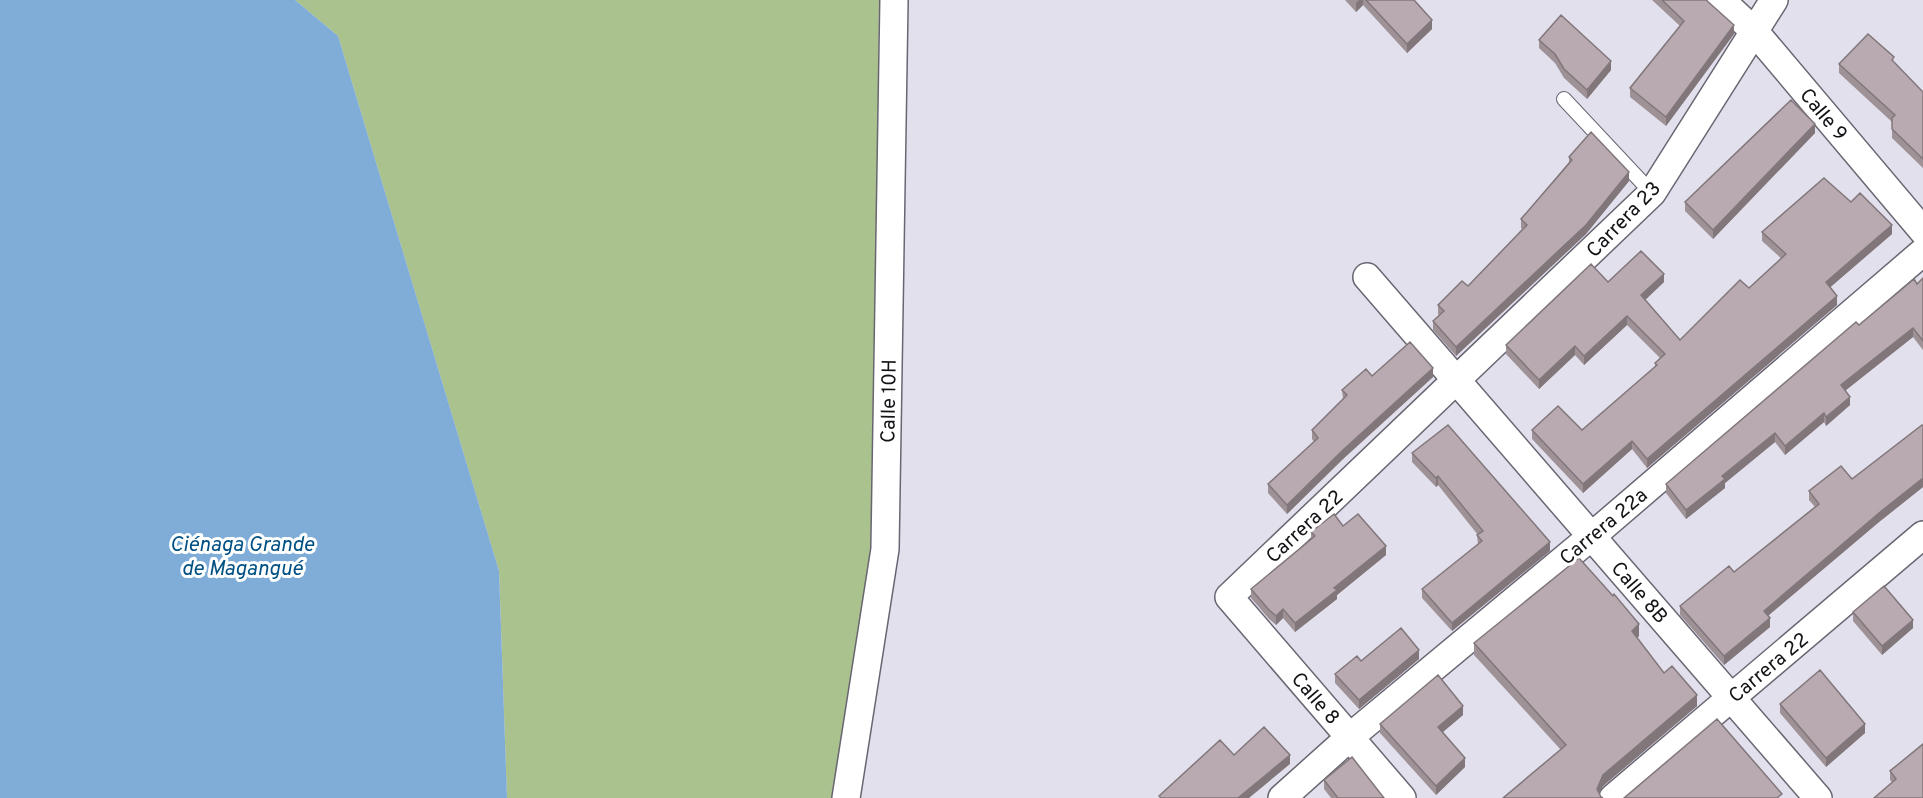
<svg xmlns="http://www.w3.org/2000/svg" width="1923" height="798" viewBox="0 0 1923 798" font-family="Overpass,sans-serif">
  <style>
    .green { fill: #aac28e }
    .water { fill: #7fadd7 }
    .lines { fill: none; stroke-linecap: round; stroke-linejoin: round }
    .lane-casing { stroke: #696672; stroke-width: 16 }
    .street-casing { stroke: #696672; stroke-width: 30 }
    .lane { stroke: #fff; stroke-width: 14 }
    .street { stroke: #fff; stroke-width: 27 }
    .wall { fill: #9e9297 }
    .shaded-wall { fill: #81777b }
    .building { fill: #b8aab0; stroke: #81777b; stroke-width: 1.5 }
    .labels { text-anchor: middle; stroke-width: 6; stroke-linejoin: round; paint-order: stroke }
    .street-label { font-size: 20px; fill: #131216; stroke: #fff }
    .water-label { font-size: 21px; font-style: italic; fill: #015084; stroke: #fff }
  </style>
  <rect width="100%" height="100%" fill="#e3e0ed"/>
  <!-- green -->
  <path class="green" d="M295 0H879L875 547 838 798H507L499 571 338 36Z"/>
  <!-- water -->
  <path class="water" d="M0 0H295L338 36 499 571 507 798H0Z"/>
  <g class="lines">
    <defs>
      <path id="lane" d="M1564 99 1652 193"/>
      <path id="street" d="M1721 0 1755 32 1923 231
        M1367 277 1818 798
        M846 798 885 549 894 0
        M1282 798 1350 737 1592 536 1923 252
        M1402 798 1229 597 1652 193 1774 0
        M1613 798 1923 535"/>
    </defs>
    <!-- lane casing -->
    <use href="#lane" class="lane-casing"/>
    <!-- street casing -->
    <use href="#street" class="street-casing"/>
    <!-- lane -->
    <use href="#lane" class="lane"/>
    <!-- street -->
    <use href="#street" class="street"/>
  </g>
  <!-- wall -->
  <path class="wall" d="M1345 0H1414L1432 29 1407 53 1363 5 1356 12Z
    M1652 0H1706L1734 34 1666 126 1630 97V88L1680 26Z
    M1539 40 1611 70 1587 99 1564 78 1555 63 1539 48Z
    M1894 63 1923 92V168L1892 138V122L1839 73V64Z
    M1815 133 1713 239 1685 211V202Z
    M1569 157 1629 181 1586 234 1456 356 1433 330V321L1439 315 1438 314V305L1468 286 1522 229 1521 228V219L1569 162Z
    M1851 202 1892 234 1830 287 1837 305 1647 468 1632 449 1583 493 1532 439V430H1582L1655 367V363L1660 358 1627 325 1584 365 1575 355 1539 389 1506 354V345L1608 282H1664L1645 300 1680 340 1749 288 1782 259 1762 241V232Z
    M1923 278V350L1913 337 1846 390 1850 405 1826 426 1824 422 1785 455 1775 442 1725 483V488L1686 519 1666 493V484L1859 325 1917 284Z
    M1372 376 1433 377 1343 459 1287 514 1268 493V484L1314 442 1312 439V430L1343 399 1342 390Z
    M1923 426V487L1879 522 1768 616 1770 627 1724 665 1680 615V606L1734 572 1815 507 1809 500V491L1852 479Z
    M1412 453 1550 551 1452 631 1422 598V589L1478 545 1477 535H1478L1438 485 1436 487 1412 462Z
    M1343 526 1386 555 1337 595V599L1295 632 1283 618 1276 625 1269 619 1251 598V589L1311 540V532Z
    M1853 612 1913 628 1882 655 1853 621Z
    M1639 636 1637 638 1664 673 1697 706 1603 786 1503 798 1561 750 1474 655V643Z
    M1419 659 1359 709 1335 683V674L1361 661Z
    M1780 704 1865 733 1826 767 1780 713Z
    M1463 715 1443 732 1465 767 1436 795 1380 733V724Z
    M1890 771 1923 798 1892 782 1890 780Z
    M1324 780 1384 798H1331L1324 789Z"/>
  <!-- shaded-wall -->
  <path class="shaded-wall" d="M1359 0H1363V5L1356 12V3Z
    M1432 20V29L1407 53V44Z
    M1734 25V34L1666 126V117Z
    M1611 61V70L1587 99V90Z
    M1815 124V133L1713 239V230Z
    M1629 172V181L1586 234 1456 356V347Z
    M1892 225V234L1826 291V282Z
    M1664 274V282L1641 304V295Z
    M1837 296V305L1647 468V459Z
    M1627 316V325L1584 365V356Z
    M1913 328V337L1841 394V385Z
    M1575 346V355L1539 389V380Z
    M1433 368V377L1343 459 1287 514V505L1343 450Z
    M1850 397V405L1826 426V417Z
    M1824 413V422L1785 455V446Z
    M1775 433V442L1725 483V488L1686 519V510L1722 476Z
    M1632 441V449L1583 493V484Z
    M1438 476V485L1436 487V478Z
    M1923 478V487L1879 522 1764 619V611L1879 513Z
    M1550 542V551L1452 631V623Z
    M1386 546V555L1337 595V599L1295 632V623L1334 588Z
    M1283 609V618L1276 625V616Z
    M1770 618V627L1724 665V656Z
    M1913 620V628L1882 655V646Z
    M1639 624V636L1632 643V631Z
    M1419 650V659L1359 709V700Z
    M1697 695V706L1603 786 1598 798 1597 789 1603 775Z
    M1463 706V715L1438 736V727Z
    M1865 724V733L1826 767V758Z
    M1290 755V764L1249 798H1238Z
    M1465 758V767L1436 795V786Z"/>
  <!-- building -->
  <path class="building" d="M1366 0H1414L1432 20 1407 44Z
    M1662 0H1706L1734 25 1666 117 1630 88 1684 21Z
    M1561 15 1611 61 1587 90 1564 69 1555 54 1539 40Z
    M1868 34 1894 57 1892 60 1923 92V159L1892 129V118L1895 115 1839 64Z
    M1791 100 1815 124 1713 230 1685 202Z
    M1591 132 1629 172 1586 225 1456 347 1433 321 1444 311 1438 305 1462 281 1468 286 1527 225 1521 219 1572 160 1569 157Z
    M1824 178 1851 202 1860 193 1892 225 1826 282 1837 296 1647 459 1632 441 1583 484 1532 430 1558 406 1582 430 1657 365 1655 363 1665 354 1627 316 1584 356 1575 346 1539 380 1506 345 1591 264 1608 282 1641 251 1664 274 1641 295 1680 340 1740 280 1749 288 1786 254 1762 232Z
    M1923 278V341L1913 328 1841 385 1850 397 1826 417 1824 413 1785 446 1775 433 1722 476 1725 479 1686 510 1666 484 1856 322 1859 325 1914 279 1917 284Z
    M1410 342 1433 368 1343 450 1287 505 1268 484 1318 438 1312 430 1347 395 1342 390 1366 369 1372 376Z
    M1448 425 1550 542 1452 623 1422 589 1482 541 1477 535 1483 531 1438 476 1436 478 1412 453Z
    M1922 425 1923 426V478L1879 513 1764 611 1770 618 1724 656 1680 606 1729 566 1734 572 1819 504 1809 491 1841 466 1852 479Z
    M1334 514 1343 526 1358 514 1386 546 1334 588 1337 590 1295 623 1283 609 1276 616 1269 610 1251 589 1315 536 1311 532Z
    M1579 558 1613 596 1614 594 1639 624 1632 631 1664 673 1672 666 1697 695 1603 775 1597 789 1601 797 1603 798H1503L1566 745 1474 643Z
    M1884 586 1913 620 1882 646 1853 612Z
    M1401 628 1419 650 1359 700 1335 674 1357 656 1361 661Z
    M1820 670 1865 724 1826 758 1780 704Z
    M1438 675 1463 706 1438 727 1465 758 1436 786 1380 724Z
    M1717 719 1782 794 1777 798H1624Z
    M1264 727 1290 755 1238 798H1161L1159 796 1220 740 1234 755Z
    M1923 744V798H1874L1896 779 1890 771Z
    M1352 757 1384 798H1338L1324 780Z"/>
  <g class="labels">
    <!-- street labels -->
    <g class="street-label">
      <text transform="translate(1824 114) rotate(50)" y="7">Calle 9</text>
      <text transform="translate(1623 219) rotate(-46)" y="7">Carrera 23</text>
      <text transform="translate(888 401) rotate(-89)" y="7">Calle 10H</text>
      <text transform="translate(1304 526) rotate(-43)" y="7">Carrera 22</text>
      <text transform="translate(1603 526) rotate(-40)" y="7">Carrera 22a</text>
      <text transform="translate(1640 592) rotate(49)" y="7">Calle 8B</text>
      <text transform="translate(1768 667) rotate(-40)" y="7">Carrera 22</text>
      <text transform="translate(1316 698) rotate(49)" y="7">Calle 8</text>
    </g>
    <!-- water labels -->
    <g class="water-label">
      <text x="242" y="551">Ciénaga Grande<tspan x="242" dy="24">de Magangué</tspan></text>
    </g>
  </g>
</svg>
